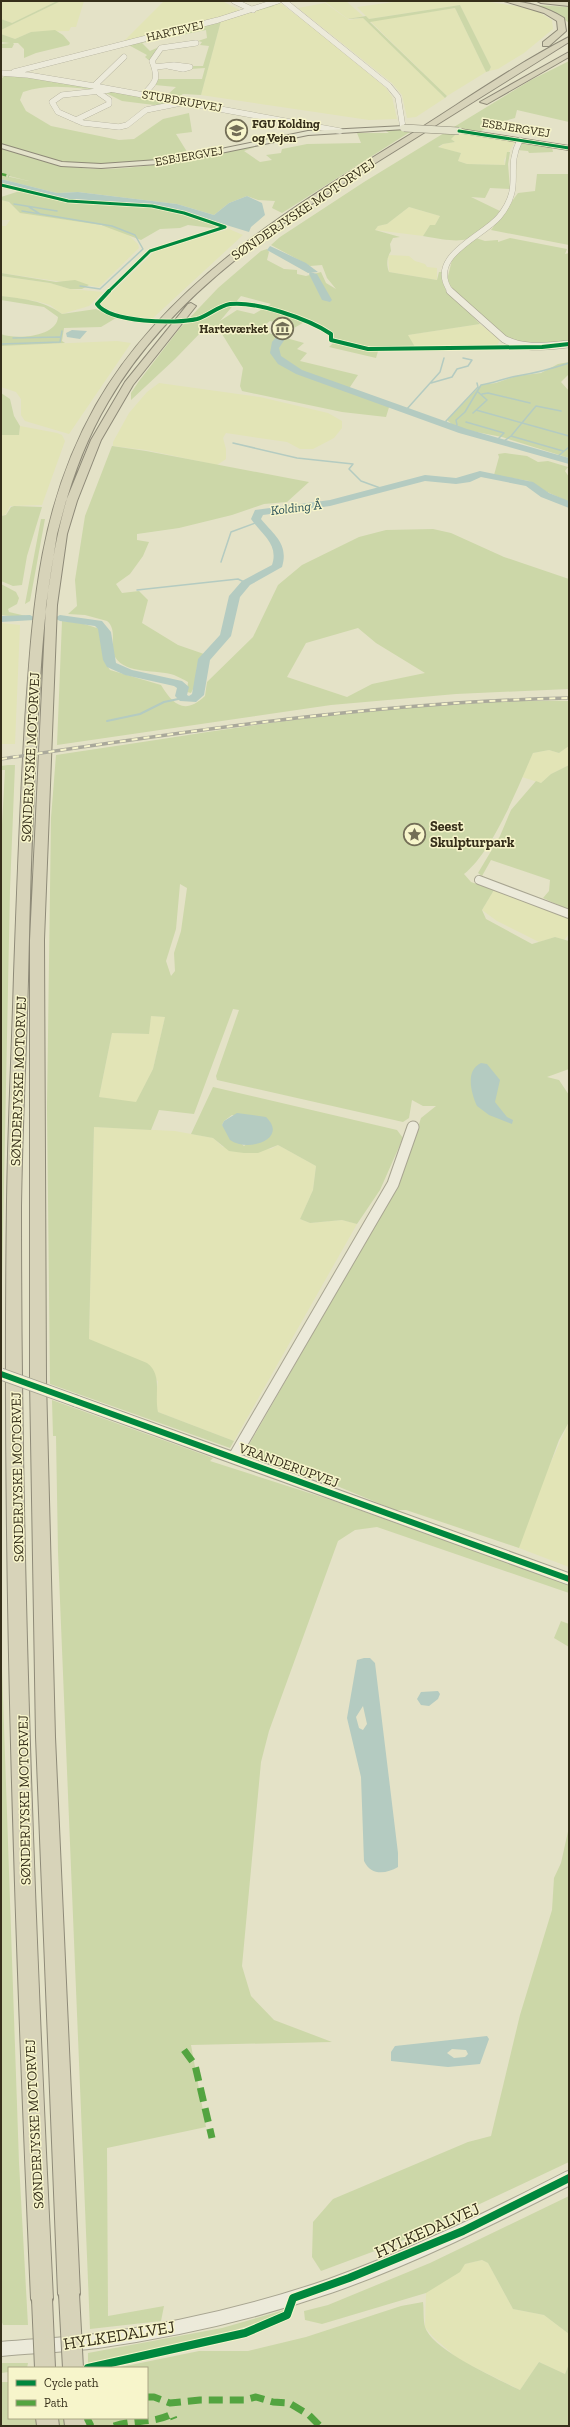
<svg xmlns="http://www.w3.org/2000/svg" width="570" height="2427" viewBox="0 0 570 2427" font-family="'Zilla Slab',serif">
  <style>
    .farmland { fill: #e2e4b6 }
    .green { fill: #ccd7a8; fill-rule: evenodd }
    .water { fill: #b4cbc1; fill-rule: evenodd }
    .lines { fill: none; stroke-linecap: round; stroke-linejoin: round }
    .stream-far1 { stroke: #b4cbc1; stroke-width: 1.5 }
    .stream { stroke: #b4cbc1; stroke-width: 2 }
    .river { fill: #b4cbc1; fill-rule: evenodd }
    .minor-far4-casing { stroke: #a8a591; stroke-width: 6 }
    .minor-far3-casing { stroke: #a8a591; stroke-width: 8 }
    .minor-far2-casing { stroke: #a8a591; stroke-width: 10 }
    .minor-far1-casing { stroke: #a8a591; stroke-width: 13 }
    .minor-casing { stroke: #a8a591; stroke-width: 16 }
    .major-casing { stroke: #8e8a78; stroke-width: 2 }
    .highway-casing { stroke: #8e8a78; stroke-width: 2 }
    .minor-far4 { stroke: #eceada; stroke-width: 5.5 }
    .minor-far3 { stroke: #eceada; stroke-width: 7 }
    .minor-far2 { stroke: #eceada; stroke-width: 8 }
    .minor-far1 { stroke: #eceada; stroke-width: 11 }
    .minor { stroke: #eceada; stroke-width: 14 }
    .major { fill: #e3e2ca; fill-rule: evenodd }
    .highway { fill: #d7d3b9; fill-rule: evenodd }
    .rail-casing { stroke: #aaa99b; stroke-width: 3.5 }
    .rail { stroke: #f7f5cb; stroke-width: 2; stroke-dasharray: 6; stroke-linecap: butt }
    .minor-bridge-casing { stroke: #a8a591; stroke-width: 13; stroke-linecap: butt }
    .major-bridge-casing { stroke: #8e8a78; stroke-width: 8; stroke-linecap: butt }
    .highway-bridge-casing { stroke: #8e8a78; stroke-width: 22; stroke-linecap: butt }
    .minor-bridge { stroke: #eceada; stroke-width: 11 }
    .major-bridge { stroke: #e3e2ca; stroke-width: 7 }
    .highway-bridge { stroke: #d7d3b9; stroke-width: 20 }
    .quiet-far1 { stroke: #53a440; stroke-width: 2.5; stroke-dasharray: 5.5 2.5; stroke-linecap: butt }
    .quiet { stroke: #53a440; stroke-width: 7; stroke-dasharray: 14 7; stroke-linecap: butt }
    .cycleway-far3-casing { stroke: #f7f5cb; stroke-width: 4.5 }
    .cycleway-far2-casing { stroke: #f7f5cb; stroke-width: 5.5 }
    .cycleway-far1-casing { stroke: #f7f5cb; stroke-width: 9 }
    .cycleway-casing { stroke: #f7f5cb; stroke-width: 10 }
    .cycleway-far3 { stroke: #00873e; stroke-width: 3 }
    .cycleway-far2 { stroke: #00873e; stroke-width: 4 }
    .cycleway-far1 { stroke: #00873e; stroke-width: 6 }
    .cycleway { stroke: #00873e; stroke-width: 8 }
    .labels { text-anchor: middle; stroke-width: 3; stroke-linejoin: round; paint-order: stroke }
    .far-street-label { font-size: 12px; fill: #362f1a; stroke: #f7f5cb }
    .far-poi-label { font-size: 12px; font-weight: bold; fill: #362f1a; stroke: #f7f5cb; text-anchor: start }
    .far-water-label { font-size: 13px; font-style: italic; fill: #284f57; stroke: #f7f5cb }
    .street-label { font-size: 14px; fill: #362f1a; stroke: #f7f5cb }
    .poi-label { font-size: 14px; font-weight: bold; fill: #362f1a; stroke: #f7f5cb; text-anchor: start }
    .near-street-label { font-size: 17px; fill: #362f1a; stroke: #f7f5cb }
  </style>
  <rect width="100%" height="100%" fill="#e4e2c7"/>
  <!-- farmland -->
  <path class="farmland" d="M1 1H57L12 23 1 19Z
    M61 1H84L76 27H71L69 31 31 32 15 39 1 34V30Z
    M164 1H222L244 12 124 41Z
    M324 1H346L363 16 348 19Z
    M401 1H484L534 9 552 20 553 29 524 53 498 69 489 71 491 67 460 5 369 19 357 7Z
    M280 3 315 29 386 88 392 97 397 119 369 120 201 95 221 21Z
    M325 3 349 20 363 18 445 98 416 117 407 118 402 95 392 83 298 8Z
    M455 8 486 72 447 96 370 21Z
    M467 133 516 140 504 160 505 165 467 164 458 161 461 153 439 148 443 144 455 142 451 139 456 134Z
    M1 200 8 202 20 213 91 223 111 228 127 234 138 244 139 248 99 287 1 273V226H6L10 220H1Z
    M409 207 440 216 435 225H430L423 236 375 230 378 226 387 224Z
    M229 229 243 235 153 318 128 317 103 307 101 303 155 251Z
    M388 255 409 256 415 261 425 264 427 267 437 268V280L389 272Z
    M1 276 50 283 70 289 103 292 89 306 62 314 50 305 36 301 1 296Z
    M480 324 500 340 497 346 415 347 407 335Z
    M117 341 131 343 69 434 25 421 21 415V399L16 392 1 387V346Z
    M159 383 260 397 328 413 342 421V428L334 438 313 449H300L287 442 226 433 223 438 226 449V459L217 465 146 450 113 446V442L129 413 147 392Z
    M20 426 57 433 62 435 65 441 42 505 10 506 6 514 1 516V435H19Z
    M1 623 20 625 15 744H1Z
    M569 746V765L551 774 541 783 522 777 533 753 549 750 559 753Z
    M494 890 569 917V934L564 940 555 937 539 942 497 921 482 910Z
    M151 1016 165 1017 153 1069 136 1103 99 1097 112 1033 148 1034Z
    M94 1127 175 1131 213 1138 223 1147 271 1149 278 1145 316 1166 313 1190 300 1219 310 1223 342 1220 357 1224 234 1441 158 1412 155 1400 158 1381 89 1339Z
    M569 1422V1567L519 1548 518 1545 541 1484Z
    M482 2260 488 2263 513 2309 544 2315 569 2334V2364L565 2374 539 2362 520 2390 458 2359 432 2336 425 2327 426 2293 465 2264Z"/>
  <!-- green -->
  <path class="green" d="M57 1H61L1 30V19L12 23Z
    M272 5 274 6 221 21 201 95 183 94 175 99 161 97 167 95 176 87 155 85 157 79H202L205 68 190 69 191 66H203L209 46 200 45 202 42 198 41 207 38 206 30 142 43 150 51 159 47 151 62 145 57 147 55 125 43Z
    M460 5 491 67 489 71 486 72 455 8 370 22 447 96 445 98 363 18 347 19 366 16 369 19Z
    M535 5 569 7V23L553 11Z
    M55 30 63 35 70 43 69 45 36 53 24 58V49L18 43H13L14 44 12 48H2L1 44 10 43 1 42V34L15 39 31 32Z
    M569 61V122L517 110 515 118 497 123 481 131 456 134 451 139 455 142 443 144 438 147 461 153 458 161 467 164 505 165 507 152H510L508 164 510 189 490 188 485 198 471 197 500 211C472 246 464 243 423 236L430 225H435L440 216 409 207 387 224 378 226 375 230 400 237 393 238 390 244 391 251C387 257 386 264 389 272L437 280 439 272H443L442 281 446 288 480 324 408 335 415 347C392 347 359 351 338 340 326 334 327 324 308 320L294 328 270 321 258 330 304 343 297 349 307 353 300 361 358 375 348 390 390 404 386 417 342 412 242 391 240 386 243 368 222 334 212 326 206 327 175 359 131 400V393L139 381 180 328 218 288 261 251 267 249 269 252 267 260 284 269 297 270V274L306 276 321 272 326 283 336 289 327 278 322 265 310 266 271 245 280 237 364 182 531 80ZM241 296 271 304 254 314 237 310 220 321Z
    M7 74 105 90C77 89 51 82 23 92L20 100 26 111 51 126 119 140 134 139 163 119 189 113 192 132 176 134 189 155 228 147C190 161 102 170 62 163 42 158 21 150 1 144V79Z
    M109 91 178 103 162 106 122 101 106 93Z
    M391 130H413L282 213 272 208 275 201 258 200 247 196 229 203 214 215 177 204 78 192 57 193 1 179V175L29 181 1 174V148C22 154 44 162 66 166 122 176 197 158 252 145L255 147 244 151 260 162 272 160 266 155 281 153 282 149 307 144 361 143 357 133H389L386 131Z
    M524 142 552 147 553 152 529 153 528 151 517 150 520 143Z
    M537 174H569V245L491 230 518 193 535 191Z
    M23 190 74 201 159 208 226 227 219 229 188 225 180 228 160 229 141 240 101 225 20 213 9 202 1 200V197Z
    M476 238 485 241 498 240V242L510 238 567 249 565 254 569 253V341L522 345 503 336 452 289 447 280 453 256Z
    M1 273 56 282 75 280 89 285 82 289H70L50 283 1 276Z
    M1 296C23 299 43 300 62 314L96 309 116 318 101 327 64 328 62 341 65 343 1 346V334C15 340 57 337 58 317L44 307 1 300Z
    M335 341 368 349 379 348 376 358 329 347Z
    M569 362V374L561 382 569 391V458L502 437 456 428 447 420 481 385 496 383 516 376 541 373 558 364Z
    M1 393 10 399 14 416 20 426 19 435H1Z
    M112 446 146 451 309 482 287 502 264 504 232 515 179 528 137 534V540L149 542 143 556 130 574 116 584 122 593 139 591 148 600 142 623 178 645 204 654 197 665 196 683 191 693 187 692 188 682C184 680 179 677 174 675 157 669 126 675 115 657 109 646 118 630 107 621L85 615 68 614 77 606 75 580 85 516Z
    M505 453 527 456 538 462 548 461 568 467 565 471 569 477V502L545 491 529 481 494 475 499 457 498 454Z
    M14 506 42 507 27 556 22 585 13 586 1 581V516L6 515 11 507Z
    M41 519H45L30 601 25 604Z
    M433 529 451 533 504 557 569 579V689L456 694 331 705 57 745 62 621 81 623 100 629 104 661 110 670 161 685C173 705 185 715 205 696L207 682 253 637 278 585 302 565 359 537 386 530ZM358 628 376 643 425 673 372 684 347 697 287 677 306 643Z
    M1 584 16 592 19 598 17 604 8 609 9 612 26 616 17 617 1 615Z
    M569 701V746L559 753 549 750 533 753C518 787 493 851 464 874L471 882 494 890 482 910 486 919 532 944 555 937 569 941V1069L547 1077 559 1080 569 1095V1422L559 1440 519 1548 406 1510H395L320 1479 257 1456 246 1450 378 1220 410 1151 421 1118 436 1106H423L412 1100 409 1118 403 1122 217 1080 216 1076 239 1010 233 1009 194 1114 159 1110 151 1130 94 1127 89 1339 147 1363C163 1375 154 1394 158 1412L234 1441 230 1448 50 1384 47 1107 51 818 56 755C226 730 397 698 569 701ZM180 884 187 888 181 931 174 953 175 971 171 976 166 961 176 929ZM151 1016 165 1017 153 1069 136 1102 99 1097 112 1033 149 1034Z
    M8 765H15L10 889 1 1332V842L5 770H1V766Z
    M569 765V910L543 898 549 891 550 880 491 860 482 876 478 873 500 836 511 810 536 781 541 783 551 774Z
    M213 1087 397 1130 403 1138 380 1190 357 1224 342 1220 310 1223 300 1219 313 1190 316 1166 278 1145 258 1153H244L229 1151 213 1138 191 1134ZM232 1115 270 1121 244 1146 222 1125 224 1121Z
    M52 1400 213 1458 210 1461 331 1500 569 1584V1593L377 1527 355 1530 338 1541 269 1731 261 1762 242 1966 251 1996 274 2020 332 2042 191 2045 206 2127 107 2148 108 2316 164 2306 161 2321 90 2329 58 1552 56 1436H53Z
    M561 1621 569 1624V1647L554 1638Z
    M1 1639 19 2163 28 2325H3L1 2320Z
    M569 1827V2162L399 2242 321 2271 312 2257 313 2222 333 2199 468 2142 491 2136 520 2015 552 1910 554 1878 561 1863Z
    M569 2196V2334L544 2315 513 2309 488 2263 482 2260 465 2264 460 2272 426 2293 322 2324 305 2320 304 2311 328 2305 430 2263Z
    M423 2302C424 2309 423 2319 425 2327 432 2350 498 2379 520 2390L539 2362 565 2374 569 2364V2426H1V2382H9V2418H147V2368H116L199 2351H248L306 2337 401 2306Z
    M284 2310 283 2313C221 2339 154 2350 88 2363V2353L222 2328Z
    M1 2363H28L27 2368H9V2372L1 2373Z"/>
  <!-- water -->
  <path class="water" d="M1 179 57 193 78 192 177 204 214 215 229 203 247 196 262 203 265 215 251 227 249 232 187 213 155 206 79 201 48 196 1 183Z
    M270 246 306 263 318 272 308 273 267 250Z
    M72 330 87 331 80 339 67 337 66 333Z
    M481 1063 487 1064 500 1080 495 1102 507 1117 513 1120 512 1124 489 1115 477 1106C471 1093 465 1070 481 1063Z
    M237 1113 266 1117C289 1139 248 1153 230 1140L222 1125 224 1121Z
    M364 1658H370L375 1663 398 1853V1867C386 1874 371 1876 364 1861L361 1777 347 1718 357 1660ZM363 1706 367 1724 363 1730 359 1728 356 1717Z
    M438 1691 440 1694 438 1699 429 1706 421 1705 417 1699 421 1692Z
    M487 2036 489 2039 480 2064 448 2067 391 2061V2052L395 2046ZM452 2049 466 2050 468 2054 465 2057 454 2058 447 2053Z"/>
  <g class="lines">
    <!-- stream-far1 -->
    <path class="stream-far1" d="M14 204 57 211
      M29 207 40 214
      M22 211 112 226 135 235 143 249 100 289 80 286
      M13 338 60 337
      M1 344 60 342 62 331
      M431 383 452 377 457 369 468 366 472 360 463 358
      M482 394 488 393 530 403
      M406 410 440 372 444 358
      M476 410 569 436
      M473 413 487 400 478 392
      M466 422 504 433 498 439
      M446 424V421L478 387 477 383
      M453 428 457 425 456 420 465 412 481 385C494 383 505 378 517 376 536 373 551 369 569 363
      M511 436 563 451
      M504 441 511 436 536 406 561 411
      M233 443 297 458 353 464 349 469 361 481 383 489
      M557 457 569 447
      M221 562 231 532 258 522
      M137 590 238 579 246 583"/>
    <!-- stream -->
    <path class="stream" d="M107 721 140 714 164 702 183 698"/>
    <!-- river -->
    <path class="river" d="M310 272 317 274 332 300 330 302 322 300 309 274Z
      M279 334 287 336 279 348 281 356 302 370 467 429 569 458V464L459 433 296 374 278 364 270 353 272 342Z
      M480 471 533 482 549 493 569 501V508L541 497 526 486 481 477 470 482 456 484 425 481 330 506 263 515 261 519C274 535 289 544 282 567L250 585 240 597 231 636 210 660 204 695 196 702 180 701 175 696 177 688 174 686 125 675 107 667 103 660 98 629 95 626 60 621 54 618 60 615 102 621 111 632 116 663 132 670 182 681 189 687 187 695 189 696 192 694 198 659 220 635 229 596 242 581 272 565C279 544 262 535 251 519L255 510 330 500 425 475 456 478Z
      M30 615 36 618 34 620 1 622V616Z"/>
    <defs>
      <path id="minor-far4" d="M234 1 253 10
        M284 1 389 86 398 97 403 128
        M154 67 174 65 190 67 183 69 168 66
        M14 72 218 20 278 1
        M1 73 28 75 94 86 340 131
        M94 86 124 57
        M109 90 62 95 52 102 58 112 83 123 119 127 127 125 146 110 181 103
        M143 95C156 82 159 79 152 61L161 48 196 43
        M76 120 109 104V100L99 93
        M451 292C425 257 482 237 499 217 525 185 504 171 520 140"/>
      <path id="minor-far3" d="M450 291 504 339C524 350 547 346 569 344"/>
      <path id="minor-far2" d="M479 880 569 914"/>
      <path id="minor-far1" d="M76 1401 569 1579
        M234 1457 393 1184 413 1127"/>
      <path id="minor" d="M1 2349C33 2346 65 2345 97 2341 176 2330 255 2312 330 2286 412 2257 491 2218 569 2178"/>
      <path id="major" d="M404 126 407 128 406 129 308 135 172 163 101 168 61 166 1 148V144L62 162 101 164 172 159 308 131Z
        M459 129 569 146V150L457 132V130Z"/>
      <path id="highway" d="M504 1C526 1 546 7 564 18L566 31 549 46H543V42L558 30 557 21 544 13Z
        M537 1 569 2V6L541 3Z
        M569 37V42C512 78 455 113 398 149 290 216 174 289 108 402 51 499 44 607 38 717 32 805 30 893 28 981 26 1056 22 1131 21 1207 21 1571 35 1935 53 2299L50 2307 42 2310 34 2307 31 2299C15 1933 2 1567 7 1201 8 1125 12 1050 14 974 17 890 20 806 25 722 33 607 38 508 96 405 168 279 299 203 419 129 468 98 517 64 569 37Z
        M569 52V57L487 104 480 102Z
        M191 303 196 306 133 385 101 440 77 501 67 534 57 605 44 940 46 1380 55 1737 80 2294 77 2302 69 2305 61 2302 58 2294 36 1737 30 1380V940L46 605 57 534 66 501 91 440 125 382 188 304Z
        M36 2418H58L59 2426H37Z
        M64 2418H86L87 2426H65Z"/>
    </defs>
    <!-- minor-far4 casing -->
    <use href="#minor-far4" class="minor-far4-casing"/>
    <!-- minor-far3 casing -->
    <use href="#minor-far3" class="minor-far3-casing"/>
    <!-- minor-far2 casing -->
    <use href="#minor-far2" class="minor-far2-casing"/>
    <!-- minor-far1 casing -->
    <use href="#minor-far1" class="minor-far1-casing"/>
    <!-- minor casing -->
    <use href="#minor" class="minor-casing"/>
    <!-- major casing -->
    <use href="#major" class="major-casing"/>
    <!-- highway casing -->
    <use href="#highway" class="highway-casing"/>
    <!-- minor-far4 -->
    <use href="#minor-far4" class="minor-far4"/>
    <!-- minor-far3 -->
    <use href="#minor-far3" class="minor-far3"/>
    <!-- minor-far2 -->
    <use href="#minor-far2" class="minor-far2"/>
    <!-- minor-far1 -->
    <use href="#minor-far1" class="minor-far1"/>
    <!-- minor -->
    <use href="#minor" class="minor"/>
    <!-- major -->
    <use href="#major" class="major"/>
    <!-- highway -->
    <use href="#highway" class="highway"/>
    <defs>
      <path id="rail" d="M1 759C190 731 378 702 569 698"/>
    </defs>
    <!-- rail casing -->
    <use href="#rail" class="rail-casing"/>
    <!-- rail -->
    <use href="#rail" class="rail"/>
    <defs>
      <path id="minor-bridge" d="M1 1374 76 1401"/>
      <path id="major-bridge" d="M404 128 459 131"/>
      <path id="highway-bridge" d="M69 2294 73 2368
        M42 2299 45 2368"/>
    </defs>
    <!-- minor-bridge casing -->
    <use href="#minor-bridge" class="minor-bridge-casing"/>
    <!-- major-bridge casing -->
    <use href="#major-bridge" class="major-bridge-casing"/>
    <!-- highway-bridge casing -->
    <use href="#highway-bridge" class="highway-bridge-casing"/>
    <!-- minor-bridge -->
    <use href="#minor-bridge" class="minor-bridge"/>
    <!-- major-bridge -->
    <use href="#major-bridge" class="major-bridge"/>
    <!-- highway-bridge -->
    <use href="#highway-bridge" class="highway-bridge"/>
    <!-- quiet-far1 -->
    <path class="quiet-far1" d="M1 174 9 176"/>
    <!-- quiet -->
    <path class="quiet" d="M184 2050 195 2065 212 2138
      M147 2397H154L170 2403 200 2400H244L256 2397 273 2402 289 2403 309 2415 320 2426
      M87 2418 91 2426
      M114 2426C134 2419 153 2424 172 2414L174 2419"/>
    <defs>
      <path id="cycleway-far3" d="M459 131 569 148
        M1 185 68 201 152 206 184 213 225 227
        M108 292 150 251 225 227"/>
      <path id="cycleway-far2" d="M109 291 97 304C110 323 176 324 197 319 208 316 218 306 230 304 256 301 309 319 331 334V340L368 349 542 347 569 344"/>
      <path id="cycleway-far1" d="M1 1374 569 1579"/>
      <path id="cycleway" d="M88 2368 245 2333 287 2315 293 2298 349 2278 463 2231 569 2178"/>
    </defs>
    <!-- cycleway-far3 casing -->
    <use href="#cycleway-far3" class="cycleway-far3-casing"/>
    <!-- cycleway-far2 casing -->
    <use href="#cycleway-far2" class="cycleway-far2-casing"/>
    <!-- cycleway-far1 casing -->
    <use href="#cycleway-far1" class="cycleway-far1-casing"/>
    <!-- cycleway casing -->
    <use href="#cycleway" class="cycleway-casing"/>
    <!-- cycleway-far3 -->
    <use href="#cycleway-far3" class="cycleway-far3"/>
    <!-- cycleway-far2 -->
    <use href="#cycleway-far2" class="cycleway-far2"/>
    <!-- cycleway-far1 -->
    <use href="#cycleway-far1" class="cycleway-far1"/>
    <!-- cycleway -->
    <use href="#cycleway" class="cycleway"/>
  </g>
  <!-- icons -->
  <defs>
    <symbol id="university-ring" viewBox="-11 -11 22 22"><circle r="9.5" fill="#f7f5cb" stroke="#736e57" stroke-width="1.5"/><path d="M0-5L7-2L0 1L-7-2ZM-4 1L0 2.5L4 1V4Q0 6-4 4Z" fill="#736e57"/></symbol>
    <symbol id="museum-ring" viewBox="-11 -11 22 22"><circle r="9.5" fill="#f7f5cb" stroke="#736e57" stroke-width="1.5"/><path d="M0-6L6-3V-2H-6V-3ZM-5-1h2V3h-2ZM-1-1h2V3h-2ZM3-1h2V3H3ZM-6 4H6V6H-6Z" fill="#736e57"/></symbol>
    <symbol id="sight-ring" viewBox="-11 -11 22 22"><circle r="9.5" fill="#f7f5cb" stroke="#736e57" stroke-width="1.5"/><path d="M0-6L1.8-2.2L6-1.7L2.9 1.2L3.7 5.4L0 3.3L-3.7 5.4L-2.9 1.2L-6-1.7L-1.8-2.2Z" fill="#736e57"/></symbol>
  </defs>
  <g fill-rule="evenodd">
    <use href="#university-ring" x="224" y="118" width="25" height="25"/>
    <use href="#museum-ring" x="270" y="316" width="25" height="25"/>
    <use href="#sight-ring" x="402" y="822" width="25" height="25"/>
  </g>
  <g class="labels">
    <!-- far-street labels -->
    <g class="far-street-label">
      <text transform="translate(175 31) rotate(-13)" y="4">HARTEVEJ</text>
      <text transform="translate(182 101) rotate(10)" y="4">STUBDRUPVEJ</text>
      <text transform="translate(516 128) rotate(9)" y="4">ESBJERGVEJ</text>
      <text transform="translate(189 156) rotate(-10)" y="4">ESBJERGVEJ</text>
    </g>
    <!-- far-poi labels -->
    <g class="far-poi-label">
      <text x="252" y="128">FGU Kolding<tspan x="252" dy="14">og Vejen</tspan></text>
      <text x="268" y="333" text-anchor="end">Harteværket</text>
    </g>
    <!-- far-water labels -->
    <g class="far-water-label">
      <text transform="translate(296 507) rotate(-7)" y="5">Kolding Å</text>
    </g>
    <!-- street labels -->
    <g class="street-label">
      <text transform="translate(303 209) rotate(-34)" y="5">SØNDERJYSKE MOTORVEJ</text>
      <text transform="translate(30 757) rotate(-87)" y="5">SØNDERJYSKE MOTORVEJ</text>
      <text transform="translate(18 1081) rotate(-88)" y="5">SØNDERJYSKE MOTORVEJ</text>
      <text transform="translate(289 1465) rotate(20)" y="5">VRANDERUPVEJ</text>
      <text transform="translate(17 1477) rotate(-91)" y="5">SØNDERJYSKE MOTORVEJ</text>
      <text transform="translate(24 1800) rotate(-91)" y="5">SØNDERJYSKE MOTORVEJ</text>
      <text transform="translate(34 2124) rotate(-93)" y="5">SØNDERJYSKE MOTORVEJ</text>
    </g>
    <!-- poi labels -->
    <g class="poi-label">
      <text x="430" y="831">Seest<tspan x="430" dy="16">Skulpturpark</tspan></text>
    </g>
    <!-- near-street labels -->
    <g class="near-street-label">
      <text transform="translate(427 2230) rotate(-24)" y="6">HYLKEDALVEJ</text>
      <text transform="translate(119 2335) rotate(-9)" y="6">HYLKEDALVEJ</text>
    </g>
  </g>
  <!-- border -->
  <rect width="570" height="2427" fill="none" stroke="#362f1a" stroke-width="4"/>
  <!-- legend -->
  <rect x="8" y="2367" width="140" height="52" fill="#f7f5cb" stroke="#aaa684"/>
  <rect x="16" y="2380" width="20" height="6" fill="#00873e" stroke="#aaa684"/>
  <text x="44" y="2387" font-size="12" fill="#362f1a">Cycle path</text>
  <rect x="16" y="2400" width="20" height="6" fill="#53a440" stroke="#aaa684"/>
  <text x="44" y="2407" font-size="12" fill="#362f1a">Path</text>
</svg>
